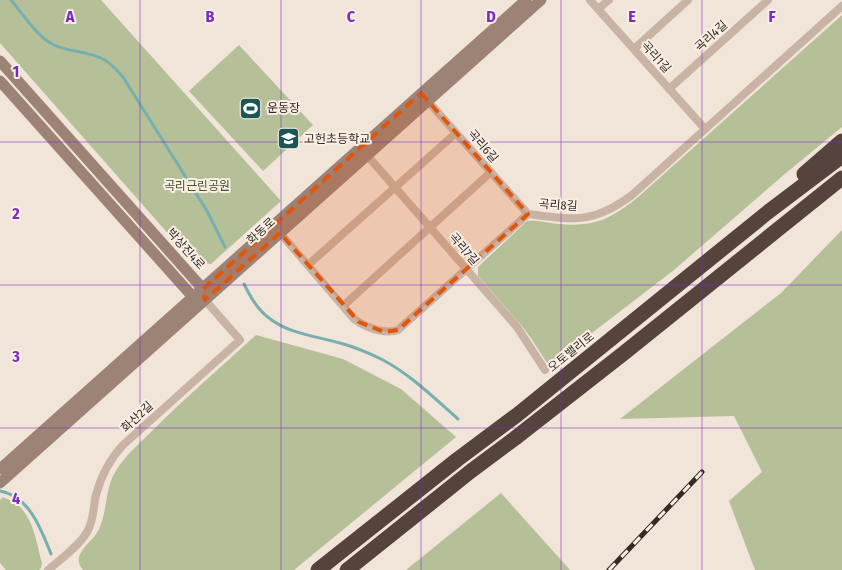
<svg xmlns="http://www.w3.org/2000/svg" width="842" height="570" viewBox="0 0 842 570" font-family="'Fira Sans Condensed','Noto Sans KR',sans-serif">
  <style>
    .green { fill: #b5c098 }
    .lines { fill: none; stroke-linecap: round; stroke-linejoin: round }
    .stream { stroke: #77afae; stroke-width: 3 }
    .street { stroke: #c9b3a4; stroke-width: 8 }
    .secondary { stroke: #9d8276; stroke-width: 11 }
    .highway { stroke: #56433d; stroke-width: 15 }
    .rail-casing { stroke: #352a26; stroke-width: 5 }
    .rail { stroke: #f9efe4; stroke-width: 3; stroke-dasharray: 9; stroke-linecap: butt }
    .marked { fill: #df570d; fill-opacity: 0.2; stroke: #df570d; stroke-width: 4; stroke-dasharray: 10 6; stroke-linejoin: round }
    .grid { fill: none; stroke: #7b2cbf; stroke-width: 1; stroke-opacity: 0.55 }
    .labels { text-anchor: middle; stroke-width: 4; stroke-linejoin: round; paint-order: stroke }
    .street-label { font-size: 12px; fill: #352a26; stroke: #f9efe4 }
    .poi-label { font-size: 12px; fill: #352a26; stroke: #f9efe4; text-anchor: start }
    .park-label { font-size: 12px; fill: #465329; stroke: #f9efe4 }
    .grid-label { font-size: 16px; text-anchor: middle; font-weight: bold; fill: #7b2cbf; stroke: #f9efe4; stroke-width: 4; stroke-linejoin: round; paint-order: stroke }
  </style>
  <rect width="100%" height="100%" fill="#f1e4d8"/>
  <!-- green -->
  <path class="green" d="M0 0H101L281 201 211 264 194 263 0 43Z
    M842 15V127L786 173 674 270 549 366 531 338 521 325 478 276V267L527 221C540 220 546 223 558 224 594 227 609 220 637 198Z
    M239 45 313 125 263 171 189 91Z
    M842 230V570H755L729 501 762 472 734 416 620 419 781 293Z
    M256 335 343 359 401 389 456 437 294 570H83C69 554 93 543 99 529 107 512 105 491 114 474 124 456 140 443 154 429 187 396 222 366 256 335Z
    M501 493 570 570H406Z
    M3 497C6 499 11 500 14 502 34 516 36 542 42 563L41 568 39 570H6L0 563V500Z"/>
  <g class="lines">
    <!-- stream -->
    <path class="stream" d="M11 0C23 14 37 37 54 45 69 52 88 51 103 59 111 63 117 70 123 77L207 211 225 247
      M244 284C250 296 257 309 269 318 289 334 316 336 340 343 355 347 369 353 383 360 411 375 434 398 458 419
      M0 491C30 497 41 529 51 554"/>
    <!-- street -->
    <path class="street" d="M590 0 705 129
      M598 9 609 0
      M634 49 688 0
      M669 89 768 0
      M426 99 528 214
      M365 153 517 327 545 370
      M280 233 354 319C365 327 384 335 398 330L528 214C574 220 593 224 632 195L842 6
      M308 265 456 133
      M343 306 491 172
      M48 570C60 560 80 545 87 532 94 521 93 507 96 495 101 476 110 459 123 445L240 340 205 300"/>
    <!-- secondary -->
    <path class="secondary" d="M0 61 203 289 205 300 193 297 0 81
      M0 469 526 0
      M0 483 541 0"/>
    <!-- highway -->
    <path class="highway" d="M804 174 842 141
      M318 570 458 459 517 415 768 212 842 156
      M347 570 471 471 514 439 624 353 842 178"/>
    <defs>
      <path id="rail" d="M609 570 702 472"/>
    </defs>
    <!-- rail casing -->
    <use href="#rail" class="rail-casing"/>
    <!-- rail -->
    <use href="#rail" class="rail"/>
  </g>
  <!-- marked area -->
  <path class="marked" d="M421 93 528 214 398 330 384 332 359 322 280 233 205 300 203 289Z"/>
  <!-- grid -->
  <path class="grid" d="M140 0V570M281 0V570M421 0V570M561 0V570M702 0V570M0 142H842M0 285H842M0 428H842"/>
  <!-- icons -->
  <defs>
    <symbol id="stadium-square" viewBox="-11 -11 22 22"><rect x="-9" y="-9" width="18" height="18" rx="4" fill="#1b5657" stroke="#f9efe4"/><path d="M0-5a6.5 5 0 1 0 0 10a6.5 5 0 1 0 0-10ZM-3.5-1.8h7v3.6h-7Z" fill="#fff"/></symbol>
    <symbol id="school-square" viewBox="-11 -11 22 22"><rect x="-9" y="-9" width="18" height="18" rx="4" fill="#1b5657" stroke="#f9efe4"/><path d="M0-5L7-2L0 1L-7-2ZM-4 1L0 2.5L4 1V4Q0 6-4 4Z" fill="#fff"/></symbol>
  </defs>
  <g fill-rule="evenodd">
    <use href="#stadium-square" x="238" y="96" width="25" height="25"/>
    <use href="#school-square" x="276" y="126" width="25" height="25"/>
  </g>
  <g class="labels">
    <!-- street labels -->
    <g class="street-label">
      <text transform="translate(711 36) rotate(-42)" y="4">곡리4길</text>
      <text transform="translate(656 57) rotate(48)" y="4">곡리1길</text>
      <text transform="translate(483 146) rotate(49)" y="4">곡리6길</text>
      <text transform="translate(558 205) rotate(4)" y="4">곡리8길</text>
      <text transform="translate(261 231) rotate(-42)" y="4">화동로</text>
      <text transform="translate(186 249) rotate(48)" y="4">박상진4로</text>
      <text transform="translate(464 249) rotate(49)" y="4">곡리7길</text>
      <text transform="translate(571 352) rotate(-39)" y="4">오토밸리로</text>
      <text transform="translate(137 417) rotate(-43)" y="4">화산2길</text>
    </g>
    <!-- poi labels -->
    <g class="poi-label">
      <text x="267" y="112">운동장</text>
      <text x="304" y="143">고헌초등학교</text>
    </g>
    <!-- park labels -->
    <g class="park-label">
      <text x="197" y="190">곡리근린공원</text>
    </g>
  </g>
  <g class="grid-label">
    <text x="70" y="22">A</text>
    <text x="210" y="22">B</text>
    <text x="351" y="22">C</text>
    <text x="491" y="22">D</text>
    <text x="632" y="22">E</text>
    <text x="772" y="22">F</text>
    <text x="16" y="77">1</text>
    <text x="16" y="219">2</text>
    <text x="16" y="362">3</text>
    <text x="16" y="504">4</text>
  </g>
</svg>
